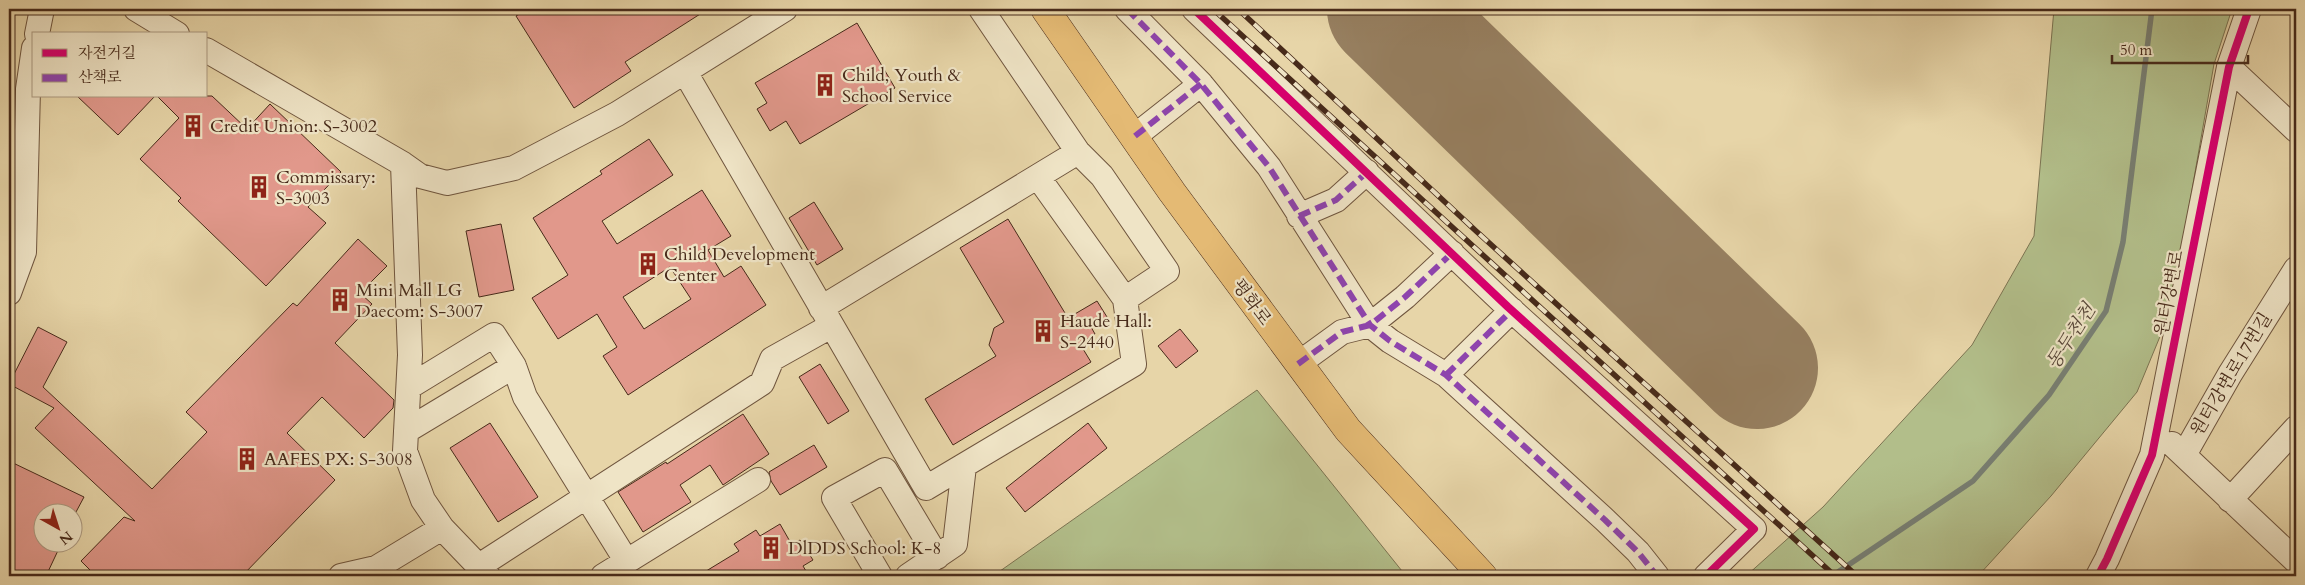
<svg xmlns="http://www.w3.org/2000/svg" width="2305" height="585" viewBox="0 0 2305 585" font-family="Cardo,'Noto Serif KR',serif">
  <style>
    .green { fill: #b2be8a; stroke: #7c7452 }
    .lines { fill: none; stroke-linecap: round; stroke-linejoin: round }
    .stream { stroke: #787f73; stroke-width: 5.5 }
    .runway { stroke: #978061; stroke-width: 122 }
    .building { fill: #e1988b; stroke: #472a1a; fill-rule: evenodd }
    .minor-casing { stroke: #6f553e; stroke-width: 26 }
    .major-casing { stroke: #472a1a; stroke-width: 29 }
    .minor { stroke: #efe4c6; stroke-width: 24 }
    .major { stroke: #e4ba74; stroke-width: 28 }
    .rail-casing { stroke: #472a1a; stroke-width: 5.5 }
    .rail { stroke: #efe4c6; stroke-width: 4; stroke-dasharray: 11; stroke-linecap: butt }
    .quiet { stroke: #8e44ad; stroke-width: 6; stroke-dasharray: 12 6; stroke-linecap: butt }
    .cycleway-casing { stroke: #efe4c6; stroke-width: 11 }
    .cycleway { stroke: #d6006c; stroke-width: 8 }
    .labels { text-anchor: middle; stroke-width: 4.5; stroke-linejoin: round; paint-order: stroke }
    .poi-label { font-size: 18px; fill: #472a1a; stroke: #efe4c6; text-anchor: start }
    .street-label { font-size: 18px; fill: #472a1a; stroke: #efe4c6 }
    .water-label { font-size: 19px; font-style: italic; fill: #574638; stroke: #efe4c6 }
  </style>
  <rect width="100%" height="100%" fill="#e7d5a8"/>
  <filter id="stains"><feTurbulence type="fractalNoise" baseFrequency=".004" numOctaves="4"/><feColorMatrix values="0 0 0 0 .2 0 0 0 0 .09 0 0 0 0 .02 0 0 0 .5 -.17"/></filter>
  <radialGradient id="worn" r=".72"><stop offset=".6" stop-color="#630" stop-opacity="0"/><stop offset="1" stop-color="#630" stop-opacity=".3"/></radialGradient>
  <!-- green -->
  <path class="green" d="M2054 9H2232L2214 64 2171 310 2137 392 2051 496 1978 576H1746L1823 507 1972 345 2034 236Z
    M1257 390 1406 576H993Z"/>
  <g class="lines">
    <!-- stream -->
    <path class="stream" d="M1832 576 1973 481 2049 395 2106 311 2123 242 2152 9"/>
    <!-- runway -->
    <path class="runway" d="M1388 9 1757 368"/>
  </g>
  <!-- building -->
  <path class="building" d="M528 9H708L625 62 631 71 574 108 516 16Z
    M857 23 895 88 800 144 786 121 770 131 757 109 767 103 755 83Z
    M77 96H155L118 135Z
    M157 96H212L247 129 270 104 341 172 308 207 326 223 266 286 178 201 181 198 140 159 179 118Z
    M649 139 673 175 602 221 617 244 702 190 731 236 708 250 724 277 741 266 766 305 628 395 603 356 617 347 597 314 558 339 532 298 568 275 533 218 602 174 600 171ZM670 267 691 299 644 329 623 297Z
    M814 202 843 249 817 265 789 218Z
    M1008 219 1068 318 1097 301 1107 317 1091 327 1095 334 1080 344 1091 362 953 445 925 399 996 356 989 345 994 328 1004 322 960 248Z
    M501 224 514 290 479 297 466 231Z
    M358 239 387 266 360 293 372 304 335 343 394 400 393 408 364 438 322 397 287 433 335 480 242 576H96L81 561 124 517 135 521 35 428 54 408 9 384 38 327 67 342 43 387 152 489 207 432 186 412 293 303 297 306Z
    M1180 329 1198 351 1176 368 1158 346Z
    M820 364 849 411 828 424 799 377Z
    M743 414 769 454 723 485 710 465 680 485 691 502 643 532 618 492 666 462 667 464Z
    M490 423 538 497 498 522 450 448Z
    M1088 423 1107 448 1025 512 1006 488Z
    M814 445 827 467 780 495 771 481 769 472Z
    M9 461 84 497 76 512H42V542H62L46 576H9Z
    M780 524 792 545 800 540 813 560 803 566 809 576H698L739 551 734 544 756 530 760 536Z"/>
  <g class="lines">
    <defs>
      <path id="minor" d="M136 9 177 34
        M981 9 1078 152 1102 176 1167 271 1125 299 1038 177
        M1127 9 1201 84 1269 167 1370 325 1390 341 1446 375 1605 520 1638 552 1657 576
        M1194 9 1508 307 1754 529 1706 576
        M37 34 42 9
        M206 50 403 164 420 176 447 183 514 168 617 114 785 9
        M2229 67 2296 130
        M685 72 926 488 1134 364 1125 299
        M1135 136 1201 84
        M403 164 410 355 405 451 423 500 442 528 488 576
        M1299 216 1336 200 1367 172
        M9 293 24 252 28 89 34 48
        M821 308 1078 152
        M1298 364 1342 332 1370 325 1405 297 1452 253
        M514 366 525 397 627 562
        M1446 375 1512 310
        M406 431 514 366 494 335 409 387
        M2172 444 2296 561
        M2184 455 2230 374 2296 269
        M2230 500 2296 428
        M479 566 762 383 772 359 831 326
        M341 576 376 568 442 528
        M603 576 758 480
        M880 576 834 498 885 470 937 557
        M908 576 955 544 964 466
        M2098 576 2107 559 2152 455 2229 67 2249 9"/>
      <path id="major" d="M1045 9 1172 192 1348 430 1483 576"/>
    </defs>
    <!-- minor casing -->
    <use href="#minor" class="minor-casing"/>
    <!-- major casing -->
    <use href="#major" class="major-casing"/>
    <!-- minor -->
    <use href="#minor" class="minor"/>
    <!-- major -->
    <use href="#major" class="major"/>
    <defs>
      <path id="rail" d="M1213 9 1835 576
        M1238 9 1476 231 1857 576"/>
    </defs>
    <!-- rail casing -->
    <use href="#rail" class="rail-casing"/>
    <!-- rail -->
    <use href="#rail" class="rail"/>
    <!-- quiet -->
    <path class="quiet" d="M1127 9 1201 84 1269 167 1370 325 1390 341 1446 375 1605 520 1638 552 1657 576
      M1135 136 1201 84
      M1299 216 1336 200 1367 172
      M1298 364 1342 332 1370 325 1405 297 1452 253
      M1446 375 1512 310"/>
    <defs>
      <path id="cycleway" d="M1194 9 1508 307 1754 529 1706 576
        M2098 576 2107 559 2152 455 2229 67 2249 9"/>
    </defs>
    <!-- cycleway casing -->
    <use href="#cycleway" class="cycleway-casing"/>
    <!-- cycleway -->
    <use href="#cycleway" class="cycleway"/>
  </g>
  <!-- icons -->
  <defs>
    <symbol id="building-bare" viewBox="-9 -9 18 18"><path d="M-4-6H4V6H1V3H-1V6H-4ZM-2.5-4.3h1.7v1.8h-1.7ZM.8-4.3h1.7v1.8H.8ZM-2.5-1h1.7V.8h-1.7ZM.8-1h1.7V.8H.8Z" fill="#8f2418" stroke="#efe4c6" stroke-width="2.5" paint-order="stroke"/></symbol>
  </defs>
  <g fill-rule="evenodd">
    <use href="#building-bare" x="809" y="69" width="32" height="32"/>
    <use href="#building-bare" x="177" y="110" width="32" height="32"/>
    <use href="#building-bare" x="243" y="171" width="32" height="32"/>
    <use href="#building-bare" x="632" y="248" width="32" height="32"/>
    <use href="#building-bare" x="324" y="284" width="32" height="32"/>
    <use href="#building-bare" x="1027" y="315" width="32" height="32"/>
    <use href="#building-bare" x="231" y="443" width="32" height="32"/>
    <use href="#building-bare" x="755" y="532" width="32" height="32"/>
  </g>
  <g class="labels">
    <!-- poi labels -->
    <g class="poi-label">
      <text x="842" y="81">Child, Youth &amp;<tspan x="842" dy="21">School Service</tspan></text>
      <text x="210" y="132">Credit Union: S-3002</text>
      <text x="276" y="183">Commissary:<tspan x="276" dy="21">S-3003</tspan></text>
      <text x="664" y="260">Child Development<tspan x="664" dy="21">Center</tspan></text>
      <text x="356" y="296">Mini Mall LG<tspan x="356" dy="21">Daecom: S-3007</tspan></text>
      <text x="1060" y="327">Haude Hall:<tspan x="1060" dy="21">S-2440</tspan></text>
      <text x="264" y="465">AAFES PX: S-3008</text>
      <text x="788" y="554">DlDDS School: K-8</text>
    </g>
    <!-- street labels -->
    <g class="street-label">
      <text transform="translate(2169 293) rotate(-79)" y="6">원터강변로</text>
      <text transform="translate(1252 302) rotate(54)" y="6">평화로</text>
      <text transform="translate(2231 374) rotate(-59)" y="6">원터강변로17번길</text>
    </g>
    <!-- water labels -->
    <g class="water-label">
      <text transform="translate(2070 336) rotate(-57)" y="7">동두천천</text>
    </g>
  </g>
  <!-- margin -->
  <rect width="2305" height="585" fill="none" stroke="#e7d5a8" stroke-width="30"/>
  <rect x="10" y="10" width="2285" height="565" fill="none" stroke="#472a1a" stroke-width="2.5"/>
  <rect x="15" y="15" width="2275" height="555" fill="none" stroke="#472a1a"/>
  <!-- legend -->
  <rect x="32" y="32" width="175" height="65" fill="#efe4c6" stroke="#ac9a81"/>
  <rect x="42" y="49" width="25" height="8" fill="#d6006c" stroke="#ac9a81"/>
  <text x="78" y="58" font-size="15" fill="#472a1a">자전거길</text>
  <rect x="42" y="74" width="25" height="8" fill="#8e44ad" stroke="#ac9a81"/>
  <text x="78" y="82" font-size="15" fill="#472a1a">산책로</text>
  <!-- north arrow -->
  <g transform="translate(58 528) rotate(141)"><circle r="24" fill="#efe4c6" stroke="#ac9a81"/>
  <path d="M0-4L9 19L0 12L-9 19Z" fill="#8f2418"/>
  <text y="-8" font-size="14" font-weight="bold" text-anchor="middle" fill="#472a1a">N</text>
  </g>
  <!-- scale -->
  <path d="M2112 55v8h136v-8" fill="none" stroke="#472a1a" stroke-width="2.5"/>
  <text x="2120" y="55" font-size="15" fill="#472a1a" stroke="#efe4c6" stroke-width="4" paint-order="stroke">50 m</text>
  <rect width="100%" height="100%" filter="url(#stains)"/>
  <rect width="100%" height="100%" fill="url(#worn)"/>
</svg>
